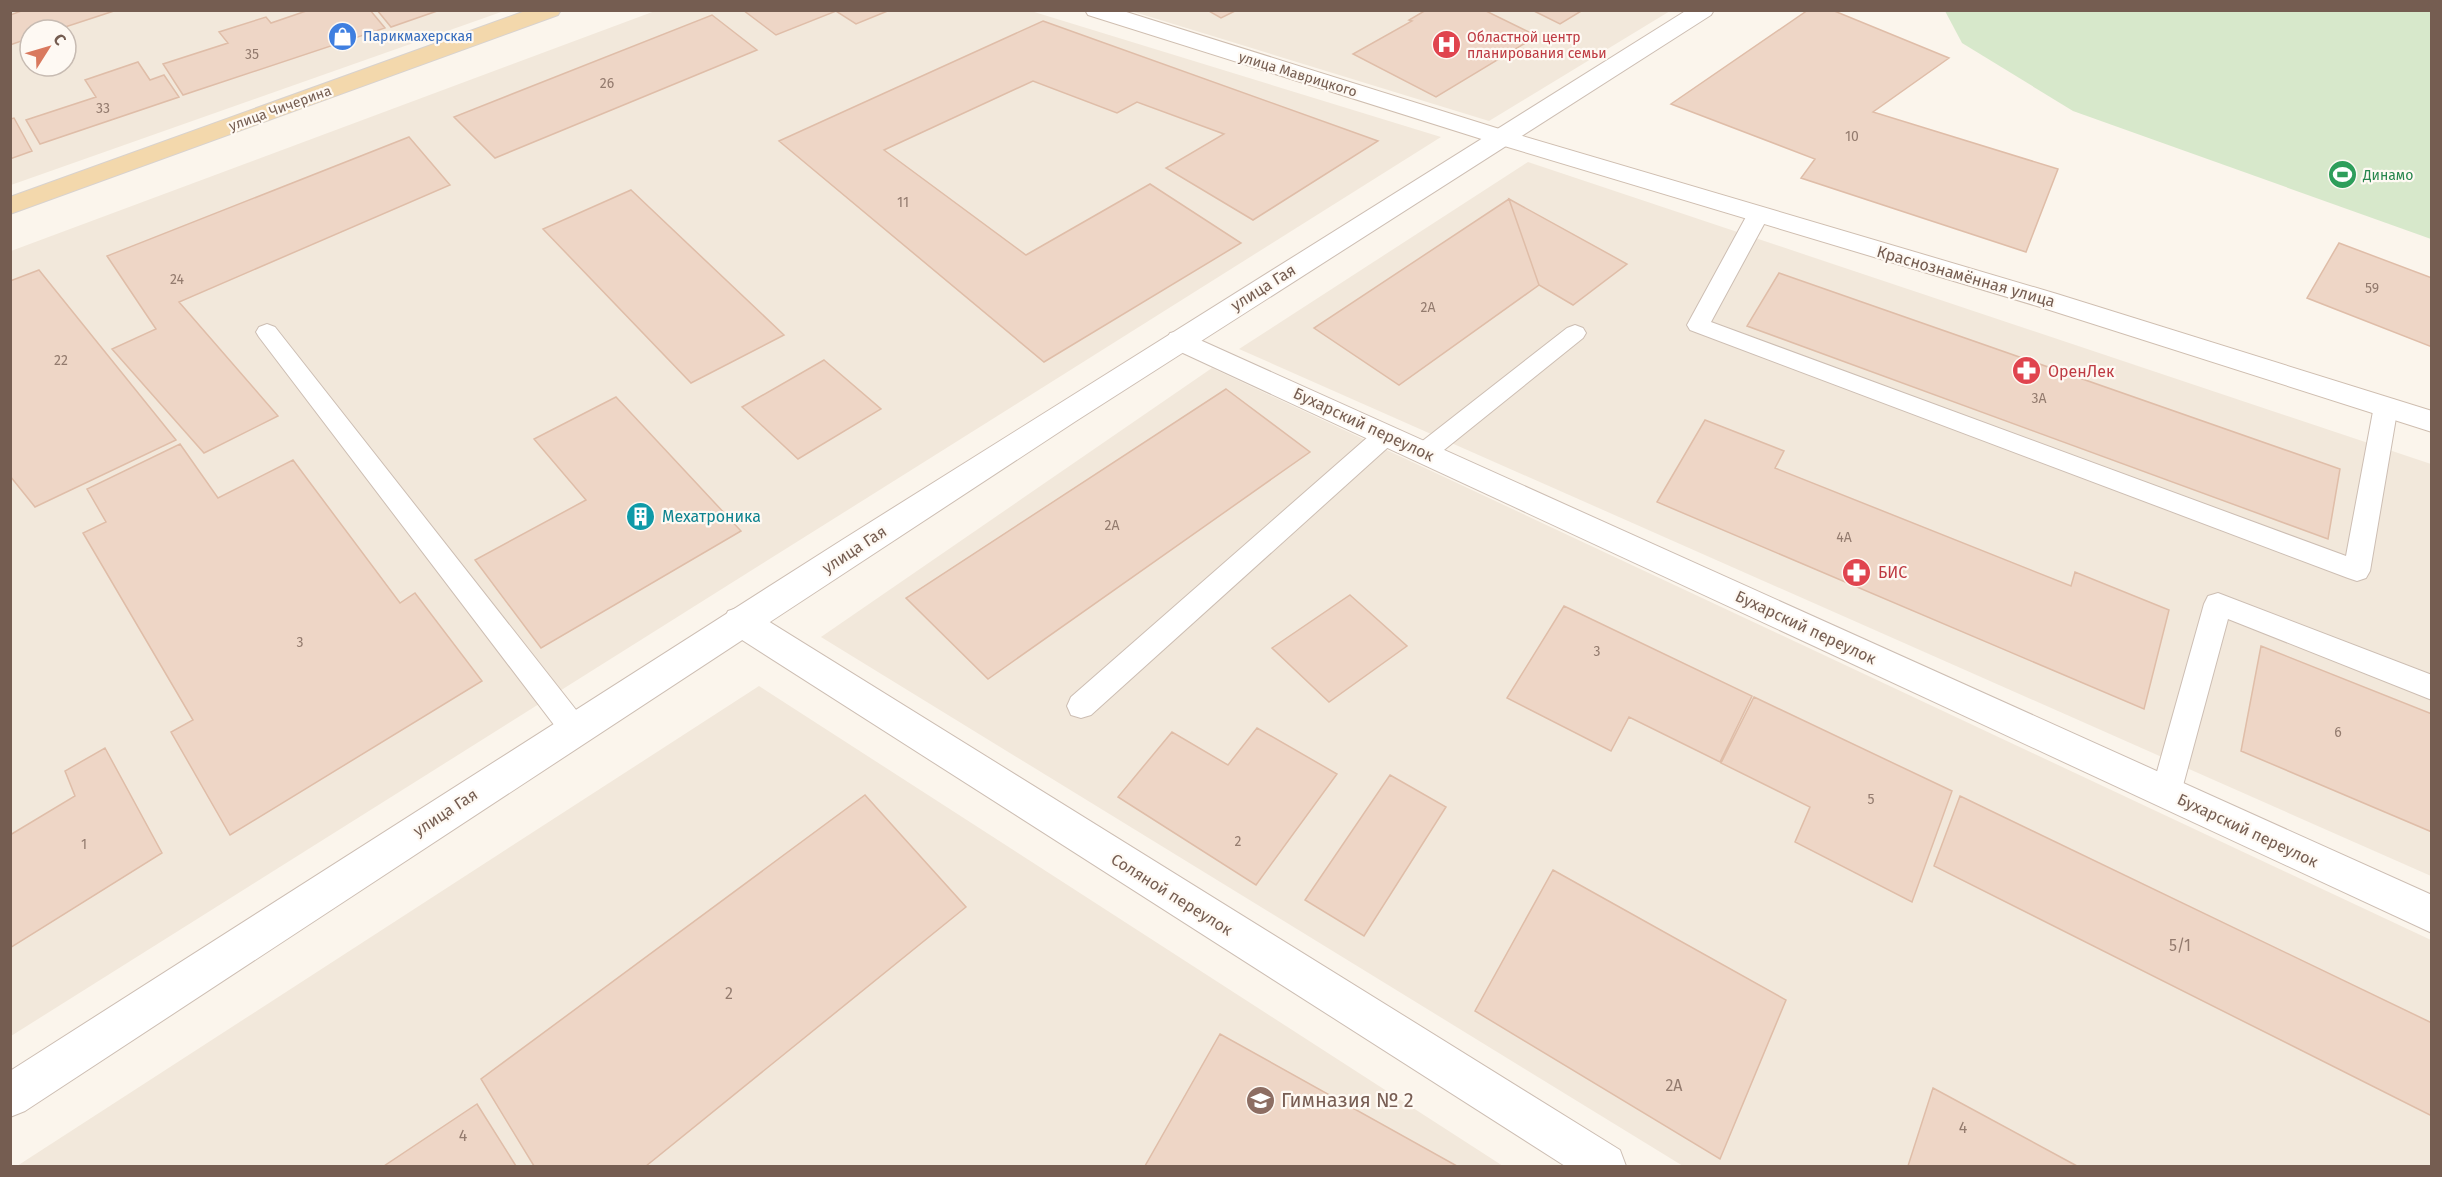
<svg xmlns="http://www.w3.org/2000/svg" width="2442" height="1177" viewBox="0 0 2442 1177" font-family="'Fira Sans',sans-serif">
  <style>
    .residential { fill: #f2e8db; fill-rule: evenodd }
    .green { fill: #d7e8cb }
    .building { fill: #eed6c6; stroke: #dfbda8; stroke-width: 1.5 }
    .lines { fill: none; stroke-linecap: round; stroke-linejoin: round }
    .service-casing { stroke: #cdbeb3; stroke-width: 2 }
    .minor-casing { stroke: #cdbeb3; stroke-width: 2 }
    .tertiary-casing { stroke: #cdbeb3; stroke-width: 2 }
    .secondary-casing { stroke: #cfbeb0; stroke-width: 2 }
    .primary-casing { stroke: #d8d2ce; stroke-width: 2 }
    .service { fill: #fff; fill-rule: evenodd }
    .minor { fill: #fff; fill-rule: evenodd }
    .tertiary { fill: #fff; fill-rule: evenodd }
    .secondary { fill: #fff; fill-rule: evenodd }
    .primary { fill: #f3d8ac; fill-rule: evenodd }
    .labels { text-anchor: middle; stroke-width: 4.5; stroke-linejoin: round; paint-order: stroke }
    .far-shop-label { font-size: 14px; fill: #366cbe; stroke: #fef9f3; text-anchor: start }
    .far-health-label { font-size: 14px; fill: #be3a42; stroke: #fef9f3; text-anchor: start }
    .number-label { font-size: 14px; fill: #937b6e }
    .far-street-label { font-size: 14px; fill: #755d51; stroke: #fef9f3 }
    .far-leisure-label { font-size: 14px; fill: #27864d; stroke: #fef9f3; text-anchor: start }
    .street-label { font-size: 16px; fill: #755d51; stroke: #fef9f3 }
    .health-label { font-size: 16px; fill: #be3a42; stroke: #fef9f3; text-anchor: start }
    .culture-label { font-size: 16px; fill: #0d838f; stroke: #fef9f3; text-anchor: start }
    .near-number-label { font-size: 16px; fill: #937b6e }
    .near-education-label { font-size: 20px; fill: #785e54; stroke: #fef9f3; text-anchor: start }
  </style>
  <rect width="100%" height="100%" fill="#fbf5ec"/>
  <!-- residential -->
  <path class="residential" d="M11 10 504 11 11 185ZM30 30H66V66H30Z
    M655 11H1031L1441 137 11 1036V251Z
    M1131 11H1670L1489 121Z
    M1528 162 2431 464V876L1239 349Z
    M1212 368 2431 940V1166H1683L821 637Z
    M759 686 1503 1166H17Z"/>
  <!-- green -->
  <path class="green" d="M1945 11H2431V239L2073 111 1962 43Z"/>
  <!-- building -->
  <path class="building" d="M24 10H117L56 30H30V38L10 45V15Z
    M309 10H370L385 28 183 95 163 64 228 43 219 32 266 17 271 23Z
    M377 10H440L391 27Z
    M743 10H890L856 24 836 11 776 35Z
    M1207 10H1237L1221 18Z
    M1426 10H1484L1537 36 1436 97 1353 54 1412 21 1409 20Z
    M1532 10H1583L1560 24Z
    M1808 10H1832L1949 58 1873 112 2058 169 2026 252 1801 178 1815 159 1671 104Z
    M712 15 757 50 495 158 454 117Z
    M1043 21 1378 141 1253 220 1166 168 1224 134 1137 102 1117 113 1033 81 884 150 1026 255 1150 184 1241 243 1044 362 779 141Z
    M138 62 150 80 164 75 179 97 40 144 26 120 96 97 85 80Z
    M14 118 32 151 10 159V119Z
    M409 137 450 185 179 302 278 416 204 453 112 349 156 329 107 256Z
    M631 190 784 335 691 383 543 229Z
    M1509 199 1539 285 1399 385 1314 328Z
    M1509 199 1627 264 1573 305 1539 285Z
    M2339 243 2432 278V347L2307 298Z
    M39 270 176 440 35 507 10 476V281Z
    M1779 273 2340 469 2328 539 1747 326Z
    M824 360 881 409 798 459 742 407Z
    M1226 389 1310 452 988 679 906 598Z
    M616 397 741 531 541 648 475 560 586 500 534 439Z
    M1705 420 1784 451 1775 468 2071 586 2075 572 2169 610 2144 709 1657 502Z
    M180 444 218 498 293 460 400 603 415 593 482 681 230 835 171 732 193 720 83 533 106 522 87 489Z
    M1350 595 1407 646 1329 702 1272 648Z
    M1564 606 1752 696 1720 762 1629 717 1611 751 1507 698Z
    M2261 646 2432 714V832L2241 751Z
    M1754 697 1952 791 1912 902 1795 842 1810 807 1721 763Z
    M1257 728 1337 774 1256 885 1118 797 1172 732 1228 765Z
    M105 748 162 853 10 948V835L75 796 65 771Z
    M1390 775 1446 807 1364 936 1305 900Z
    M865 795 966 907 646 1166H534L481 1079Z
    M1960 796 2432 1023V1116L1934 866Z
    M1553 870 1786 1000 1720 1159 1475 1011Z
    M1220 1034 1457 1166H1145Z
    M1933 1088 2077 1166H1908Z
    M477 1104 516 1166H384Z"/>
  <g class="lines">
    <defs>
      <path id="service" d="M1758 209 1765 210 1769 215 1711 322 2346 556 2374 406 2377 400 2386 398 2395 400 2398 406 2370 571 2366 578 2357 581 2348 578 1690 330 1687 325 1747 215 1751 210Z
        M267 324 275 327 584 720 589 729 584 738 574 741 564 738 259 337 256 332 259 327Z
        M1575 325 1583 328 1586 333 1583 338 1434 458 1425 461 1416 458 1413 452 1416 446 1567 328Z
        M1386 426 1395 429 1398 435 1395 441 1091 715 1081 718 1071 715 1067 706 1071 697 1377 429Z
        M2218 593 2432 675V700L2228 619 2181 793 2177 802 2166 806 2155 802 2151 793 2204 604 2208 596Z"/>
      <path id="minor" d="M1180 331 2432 895V933L1170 347 1166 340 1170 333Z
        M740 607 752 611 1620 1150 1626 1166H1565L728 631 723 621 728 611Z"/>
      <path id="tertiary" d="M1687 10H1714L1711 15 1076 421 25 1111 10 1117V1071L842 540Z"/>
      <path id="secondary" d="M1085 10H1120L1509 132 2057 294 2432 411V432L2037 306 1491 142 1088 15Z"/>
      <path id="primary" d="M528 10H561L558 15 10 214V197Z"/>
    </defs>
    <!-- service casing -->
    <use href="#service" class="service-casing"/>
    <!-- minor casing -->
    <use href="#minor" class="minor-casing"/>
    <!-- tertiary casing -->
    <use href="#tertiary" class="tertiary-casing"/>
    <!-- secondary casing -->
    <use href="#secondary" class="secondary-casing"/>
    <!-- primary casing -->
    <use href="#primary" class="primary-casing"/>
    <!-- service -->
    <use href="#service" class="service"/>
    <!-- minor -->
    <use href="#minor" class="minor"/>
    <!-- tertiary -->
    <use href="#tertiary" class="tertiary"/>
    <!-- secondary -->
    <use href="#secondary" class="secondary"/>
    <!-- primary -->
    <use href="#primary" class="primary"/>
  </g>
  <!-- icons -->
  <defs>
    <symbol id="shop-disc" viewBox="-11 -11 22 22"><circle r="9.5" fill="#3f7fe0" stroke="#fef9f3"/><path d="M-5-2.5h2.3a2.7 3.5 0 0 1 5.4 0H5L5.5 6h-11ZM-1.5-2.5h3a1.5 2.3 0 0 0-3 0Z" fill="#fff"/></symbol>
    <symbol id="hospital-disc" viewBox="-11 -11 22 22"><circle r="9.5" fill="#e0444e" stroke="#fef9f3"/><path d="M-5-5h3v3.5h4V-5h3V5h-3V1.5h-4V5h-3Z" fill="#fff"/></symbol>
    <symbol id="stadium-disc" viewBox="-11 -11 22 22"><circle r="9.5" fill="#2e9e5b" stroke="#fef9f3"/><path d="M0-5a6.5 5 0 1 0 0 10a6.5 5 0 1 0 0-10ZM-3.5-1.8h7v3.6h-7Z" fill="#fff"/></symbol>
    <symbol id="pharmacy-disc" viewBox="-11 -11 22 22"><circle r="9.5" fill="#e0444e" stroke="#fef9f3"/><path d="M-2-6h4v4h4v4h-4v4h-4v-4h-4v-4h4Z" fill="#fff"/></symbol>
    <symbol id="building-disc" viewBox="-11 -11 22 22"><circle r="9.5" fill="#0f9aa8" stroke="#fef9f3"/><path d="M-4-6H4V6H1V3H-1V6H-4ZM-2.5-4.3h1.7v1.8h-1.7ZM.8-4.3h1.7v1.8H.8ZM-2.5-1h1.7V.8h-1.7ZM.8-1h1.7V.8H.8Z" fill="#fff"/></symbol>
    <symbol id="school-disc" viewBox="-11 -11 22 22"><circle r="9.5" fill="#8d6e63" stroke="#fef9f3"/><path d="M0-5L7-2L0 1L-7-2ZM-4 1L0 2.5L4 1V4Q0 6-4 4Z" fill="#fff"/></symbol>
  </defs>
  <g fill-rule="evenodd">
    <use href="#shop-disc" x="326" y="20" width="33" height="33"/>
    <use href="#hospital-disc" x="1430" y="28" width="33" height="33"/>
    <use href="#stadium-disc" x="2326" y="158" width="33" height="33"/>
    <use href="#pharmacy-disc" x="2010" y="354" width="33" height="33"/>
    <use href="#building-disc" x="624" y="500" width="33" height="33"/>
    <use href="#pharmacy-disc" x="1840" y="556" width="33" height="33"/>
    <use href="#school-disc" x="1244" y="1084" width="33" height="33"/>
  </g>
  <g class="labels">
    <!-- far-shop labels -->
    <g class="far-shop-label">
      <text x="363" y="41">Парикмахерская</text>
    </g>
    <!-- far-health labels -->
    <g class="far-health-label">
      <text x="1467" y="42">Областной центр<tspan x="1467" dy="16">планирования семьи</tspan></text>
    </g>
    <!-- number labels -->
    <g class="number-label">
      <text x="252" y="59">35</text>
      <text x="607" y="88">26</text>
      <text x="103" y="113">33</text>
      <text x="1852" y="141">10</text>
      <text x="903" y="207">11</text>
      <text x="177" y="284">24</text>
      <text x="2372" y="293">59</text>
      <text x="1428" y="312">2А</text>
      <text x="61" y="365">22</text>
      <text x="2039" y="403">3А</text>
      <text x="1112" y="530">2А</text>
      <text x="1844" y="542">4А</text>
      <text x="300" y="647">3</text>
      <text x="1597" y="656">3</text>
      <text x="2338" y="737">6</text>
      <text x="1871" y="804">5</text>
      <text x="1238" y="846">2</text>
      <text x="84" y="849">1</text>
    </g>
    <!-- far-street labels -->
    <g class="far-street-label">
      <text transform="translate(1298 74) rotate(17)" y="5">улица Маврицкого</text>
      <text transform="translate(280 108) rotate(-20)" y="5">улица Чичерина</text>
    </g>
    <!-- far-leisure labels -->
    <g class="far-leisure-label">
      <text x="2363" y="180">Динамо</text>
    </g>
    <!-- street labels -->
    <g class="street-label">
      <text transform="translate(1966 276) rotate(16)" y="6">Краснознамённая улица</text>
      <text transform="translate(1263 287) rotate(-32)" y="6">улица Гая</text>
      <text transform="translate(1364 424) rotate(25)" y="6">Бухарский переулок</text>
      <text transform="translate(854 549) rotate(-33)" y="6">улица Гая</text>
      <text transform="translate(1806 627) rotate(25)" y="6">Бухарский переулок</text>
      <text transform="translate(445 812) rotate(-33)" y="6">улица Гая</text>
      <text transform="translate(2248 830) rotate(25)" y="6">Бухарский переулок</text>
      <text transform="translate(1172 894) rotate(32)" y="6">Соляной переулок</text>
    </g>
    <!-- health labels -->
    <g class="health-label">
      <text x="2048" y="377">ОренЛек</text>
      <text x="1878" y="578">БИС</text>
    </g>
    <!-- culture labels -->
    <g class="culture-label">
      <text x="662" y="522">Мехатроника</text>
    </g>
    <!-- near-number labels -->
    <g class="near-number-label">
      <text x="2180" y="951">5/1</text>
      <text x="729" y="999">2</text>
      <text x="1674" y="1091">2А</text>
      <text x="1963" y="1133">4</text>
      <text x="463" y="1141">4</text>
    </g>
    <!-- near-education labels -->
    <g class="near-education-label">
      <text x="1281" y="1107">Гимназия № 2</text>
    </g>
  </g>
  <!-- border -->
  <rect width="2442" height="1177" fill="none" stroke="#755d51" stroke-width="24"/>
  <!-- north arrow -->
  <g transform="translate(48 48) rotate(53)"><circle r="28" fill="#fef9f3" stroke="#c7bbb2" stroke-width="1.5"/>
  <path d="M0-4.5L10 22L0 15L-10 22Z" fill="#d9795e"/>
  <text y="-9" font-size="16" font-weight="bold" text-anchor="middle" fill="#755d51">С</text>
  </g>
</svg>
